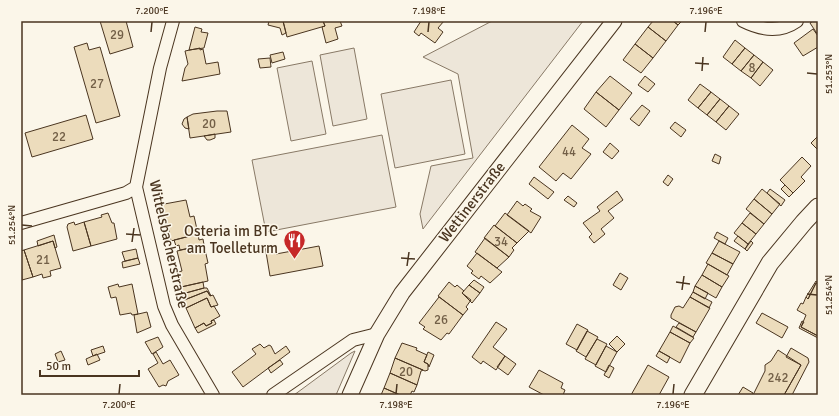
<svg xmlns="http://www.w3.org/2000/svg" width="839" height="416" viewBox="0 0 839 416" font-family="Signika,sans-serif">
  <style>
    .green { fill: #ede6d9; stroke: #887966 }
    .building { fill: #ecdcbc; stroke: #4a3520 }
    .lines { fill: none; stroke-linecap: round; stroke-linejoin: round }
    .minor-casing { stroke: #4a3520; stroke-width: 14 }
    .tertiary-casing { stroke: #4a3520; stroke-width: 17 }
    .secondary-casing { stroke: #4a3520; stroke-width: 19 }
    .minor { stroke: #fbf6e9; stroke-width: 12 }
    .tertiary { stroke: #fbf6e9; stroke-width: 15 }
    .secondary { stroke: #fbf6e9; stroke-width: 17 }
    .ticks { fill: none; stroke: #4a3520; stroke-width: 1.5 }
    .labels { text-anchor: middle; stroke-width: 3; stroke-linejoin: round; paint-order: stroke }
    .number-label { font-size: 13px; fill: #725f47 }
    .street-label { font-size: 15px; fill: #4a3520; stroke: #fbf6e9 }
    .poi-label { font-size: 15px; fill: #4a3520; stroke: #fbf6e9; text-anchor: end }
    .neatline { fill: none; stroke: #4a3520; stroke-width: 1.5 }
    .ticks-label { font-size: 10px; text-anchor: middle; fill: #4a3520 }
  </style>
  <rect width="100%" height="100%" fill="#fbf6e9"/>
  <!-- green -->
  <path class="green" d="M492 21H583L423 229 420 214 431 166 473 158 458 74 423 57Z
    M354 48 367 119 333 126 320 55Z
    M312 61 326 134 291 141 277 68Z
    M451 80 465 154 395 168 381 94Z
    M382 135 396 207 266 232 252 160Z
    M355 351 336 395H294L351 353Z"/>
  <!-- building -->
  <path class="building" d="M100 21H126L133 47 110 54Z
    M269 21H283L286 33 282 35 280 28 268 25Z
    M283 21H323L325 26 287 37Z
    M323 21H340L342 26 335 28 338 39 326 43 322 27 325 26Z
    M421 21H444L438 28 443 32 435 43 421 33 419 36 414 32Z
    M653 21H673L678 25 666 41 648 27Z
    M673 21H682L678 25Z
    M813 21H818V35L810 23Z
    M195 27 202 29 201 32 208 33 204 48 189 50Z
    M648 27 666 41 653 58 635 44Z
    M813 29 818 36V47L803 56 794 43Z
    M735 40 745 48 732 64 723 57Z
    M87 43 89 50 100 47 120 116 96 123 74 47Z
    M635 44 653 58 641 73 623 60Z
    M200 48V50L203 49 206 64 218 62 220 74 182 81 185 68 188 64 185 51Z
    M745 48 754 55 741 71 732 64Z
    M283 52 285 59 272 63 270 55Z
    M754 55 763 62 751 78 741 71Z
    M270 58 271 67 260 68 258 59Z
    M763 62 773 70 760 86 751 78Z
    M610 76 632 93 619 110 596 92Z
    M645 76 655 84 648 92 638 85Z
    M700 84 711 92 698 108 688 100Z
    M596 92 619 110 606 127 584 109Z
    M711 92 720 99 707 115 698 108Z
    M720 99 729 106 716 122 707 115Z
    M642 105 650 111 639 126 630 119Z
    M729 106 739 114 726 130 716 122Z
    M217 111H227L231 132 190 138 187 117 193 114Z
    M86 115 93 139 32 157 25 133Z
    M187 117 189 129 185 128 182 124 184 119Z
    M675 122 686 130 681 137 670 128Z
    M572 125 589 139 582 148 591 154 571 179 563 173 556 181 539 167Z
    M215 134V138L210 140H207L204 136Z
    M818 136V150L811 143Z
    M610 143 619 151 612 159 603 152Z
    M715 154 721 157 719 164 712 161Z
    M802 157 811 166 801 177 805 181 793 193 780 180Z
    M668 175 673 179 668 186 663 182Z
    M534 177 554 192 548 199 529 184Z
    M785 185 793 193 789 197 781 189Z
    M762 189 780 204 772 214 754 199Z
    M770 189 785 200 781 206 767 193Z
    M617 191 623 200 608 211 614 218 601 229 605 234 594 243 589 237 592 234 583 223 600 211 597 207Z
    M568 196 577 203 574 207 564 200Z
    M754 199 772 214 764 224 746 209Z
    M186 200 190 217 194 216 198 234 171 241 167 221 163 222 159 205Z
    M517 201 523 206 525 204 532 209 530 211 541 217 531 233 507 215Z
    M108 213 112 223H114L117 239 91 246 84 222 102 217 101 215Z
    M505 213 529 231 517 243 495 226Z
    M750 213 764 224 756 234 742 223Z
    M74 222 75 225 84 222 91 246 73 251 67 227 68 224Z
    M742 223 756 234 748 244 734 233Z
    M494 225 517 243 512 248 514 250 509 257 484 238Z
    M717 232 728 238 725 244 714 238Z
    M198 234 199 240 203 239 204 245 180 250 179 245 176 246 174 240Z
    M54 235 57 247 55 248 53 241 38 246 37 241Z
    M738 236 748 244 745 249 734 241Z
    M485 238 509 257 497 268 475 252Z
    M53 241 61 268 50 271 51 276 43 278 42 274 33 277 24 250Z
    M719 241 740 252 733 264 712 253Z
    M751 241 753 243 747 251 745 249Z
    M204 245 208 263 205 264 208 281 181 287 178 272 182 271 177 251Z
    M274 245 276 254 319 246 323 266 270 276 265 246Z
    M136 249 138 258 125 261 122 252Z
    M24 250 33 277 22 280 21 251Z
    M477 253 502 272 490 283 481 276 479 279 471 273 473 271 467 266Z
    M712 253 733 264 727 275 706 263Z
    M138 258 140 264 123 268 122 262Z
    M708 264 729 276 722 287 702 275Z
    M620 273 628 278 621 290 613 285Z
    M702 275 722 287 716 298 695 286Z
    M474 280 484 287 480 293 469 285Z
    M816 281 818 284 816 283 808 299 806 297Z
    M203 282 204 288 182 294 181 287Z
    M449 282 455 287 457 285 464 291 462 293 471 300 466 307 468 309 463 315 438 296Z
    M816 283 818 284V336L801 327 806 315 797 310 801 303 803 304 806 297 808 299Z
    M118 284 119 287 132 284 138 314 132 315 131 313 120 315 116 297 111 298 108 287Z
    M469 285 480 293 472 303 462 293Z
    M695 286 708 293 705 299 693 292Z
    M204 288H207L211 296 207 291 184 300 182 294Z
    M207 291 210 296 213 295 218 305 211 307 207 298 186 308 182 301Z
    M693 292 712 302 709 308 690 297Z
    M439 297 463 315 449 334 447 333 441 340 423 329 425 327 419 323Z
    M690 297 710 308 696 332 671 318V315L675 307 679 306 683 308Z
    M207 298 211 307 214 306 220 316 211 321 212 323 206 326 204 323 195 328 186 308Z
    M147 312 151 327 137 333 134 315Z
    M762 313 788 327 782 338 756 323Z
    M214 320 216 324 198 333 195 328 204 323 206 326 212 323 211 321Z
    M802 321 804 322 801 327 818 336V338L799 328Z
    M496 322 507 329 493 347 505 356 496 370 483 361 481 364 472 357Z
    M679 323 696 332 693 337 676 327Z
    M577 324 588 330 577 350 566 344Z
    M673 326 694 338 690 343 670 332Z
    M587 331 598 337 586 357 576 351Z
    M670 332 690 343 680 363 659 351Z
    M617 336 625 344 617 352 609 344Z
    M158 337 163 347 152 354 145 342Z
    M597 339 607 344 596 365 585 359Z
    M402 343 417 348 416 350 427 355 424 362 428 364V370L425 371 395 358Z
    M260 344 264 348 269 345 271 346 275 354 286 346 290 352 243 387 232 372 256 354 252 349Z
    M103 346 105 352 93 356 91 350Z
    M606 346 617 352 606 372 595 366Z
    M791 348 808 358 809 362 792 395H784L801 365 786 357Z
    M778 350 801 365 784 395H753L765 371V365L771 361Z
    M61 351 65 360 58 362 55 354Z
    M659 351 670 357 667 363 656 356Z
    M156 352 163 364 170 360 179 375 168 381 166 386 163 385 159 387 148 369 158 363 153 354Z
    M428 352 434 355 429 367 428 364 424 362Z
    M97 354 100 360 88 365 86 359Z
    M505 356 516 364 508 375 497 367Z
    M395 358 423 370 421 371 417 385 390 373Z
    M280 360 283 364 271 373 268 368Z
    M609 365 614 368 609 378 604 375Z
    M648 365 669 377 659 395H631Z
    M539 370 563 383 561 388 565 390 563 395H544L529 387Z
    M390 373 417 385 414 392 412 391 410 395H400L384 388Z
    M743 387 753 393 752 395H738Z
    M384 388 400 395H381Z"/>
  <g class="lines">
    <defs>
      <path id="minor" d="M173 21 160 68 136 187 164 306 172 325 213 395
        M743 21C761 30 780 33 797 21
        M21 223 126 193 136 187
        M273 395 353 340 377 334"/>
      <path id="tertiary" d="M350 395 377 334 402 293 614 21"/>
      <path id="secondary" d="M693 395 770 263 804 222 818 207"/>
    </defs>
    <!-- minor casing -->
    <use href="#minor" class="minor-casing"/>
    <!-- tertiary casing -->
    <use href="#tertiary" class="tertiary-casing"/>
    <!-- secondary casing -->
    <use href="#secondary" class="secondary-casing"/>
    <!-- minor -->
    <use href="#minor" class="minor"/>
    <!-- tertiary -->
    <use href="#tertiary" class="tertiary"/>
    <!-- secondary -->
    <use href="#secondary" class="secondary"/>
  </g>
  <!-- ticks -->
  <path class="ticks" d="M151 32 152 22M428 32 429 22M705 32 706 22M695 63 709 64M702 71 703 57M807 73 817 74M22 225 32 226M126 234 140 235M132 242 134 228M401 258 415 259M407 266 409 252M676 282 690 284M682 290 684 276M807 294 817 295M119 394 120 384M396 394 397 384M673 394 674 384"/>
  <!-- icons -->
  <defs>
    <symbol id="restaurant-pin" viewBox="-11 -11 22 30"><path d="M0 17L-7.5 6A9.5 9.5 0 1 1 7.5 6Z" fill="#c62828" stroke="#fbf6e9"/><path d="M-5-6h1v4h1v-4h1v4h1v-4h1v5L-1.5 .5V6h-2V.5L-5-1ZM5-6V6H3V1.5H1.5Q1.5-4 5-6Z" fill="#fff"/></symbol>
  </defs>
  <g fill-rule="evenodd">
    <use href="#restaurant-pin" x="282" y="228" width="25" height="34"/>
  </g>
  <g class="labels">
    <!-- number labels -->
    <g class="number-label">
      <text x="117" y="39">29</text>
      <text x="752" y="72">8</text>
      <text x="97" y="88">27</text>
      <text x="209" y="128">20</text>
      <text x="59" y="141">22</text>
      <text x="569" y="156">44</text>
      <text x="501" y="246">34</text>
      <text x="43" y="264">21</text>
      <text x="441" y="324">26</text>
      <text x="406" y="376">20</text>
      <text x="778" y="382">242</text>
    </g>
    <!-- street labels -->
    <g class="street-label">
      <text transform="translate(472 202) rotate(-52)" y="5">Wettinerstraße</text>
      <text transform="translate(169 244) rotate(77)" y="5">Wittelsbacherstraße</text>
    </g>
    <!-- poi labels -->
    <g class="poi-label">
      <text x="278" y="236">Osteria im BTC<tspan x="278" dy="17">am Toelleturm</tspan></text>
    </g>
  </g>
  <!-- border -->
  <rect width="839" height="416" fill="none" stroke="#fbf6e9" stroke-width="44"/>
  <!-- scale -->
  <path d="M40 370v6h99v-6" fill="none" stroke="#4a3520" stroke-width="2"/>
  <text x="46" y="370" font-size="12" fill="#4a3520" stroke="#fbf6e9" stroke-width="3" paint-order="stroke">50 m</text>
  <rect x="22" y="22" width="795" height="372" class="neatline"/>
  <g class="ticks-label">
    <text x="152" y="14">7.200°E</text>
    <text x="429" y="14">7.198°E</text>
    <text x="706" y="14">7.196°E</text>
    <text transform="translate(828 74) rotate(-90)" y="4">51.253°N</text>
    <text transform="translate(11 225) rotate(-90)" y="4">51.254°N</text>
    <text transform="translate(828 295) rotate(-90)" y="4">51.254°N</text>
    <text x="119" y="408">7.200°E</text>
    <text x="396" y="408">7.198°E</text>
    <text x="673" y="408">7.196°E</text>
  </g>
</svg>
